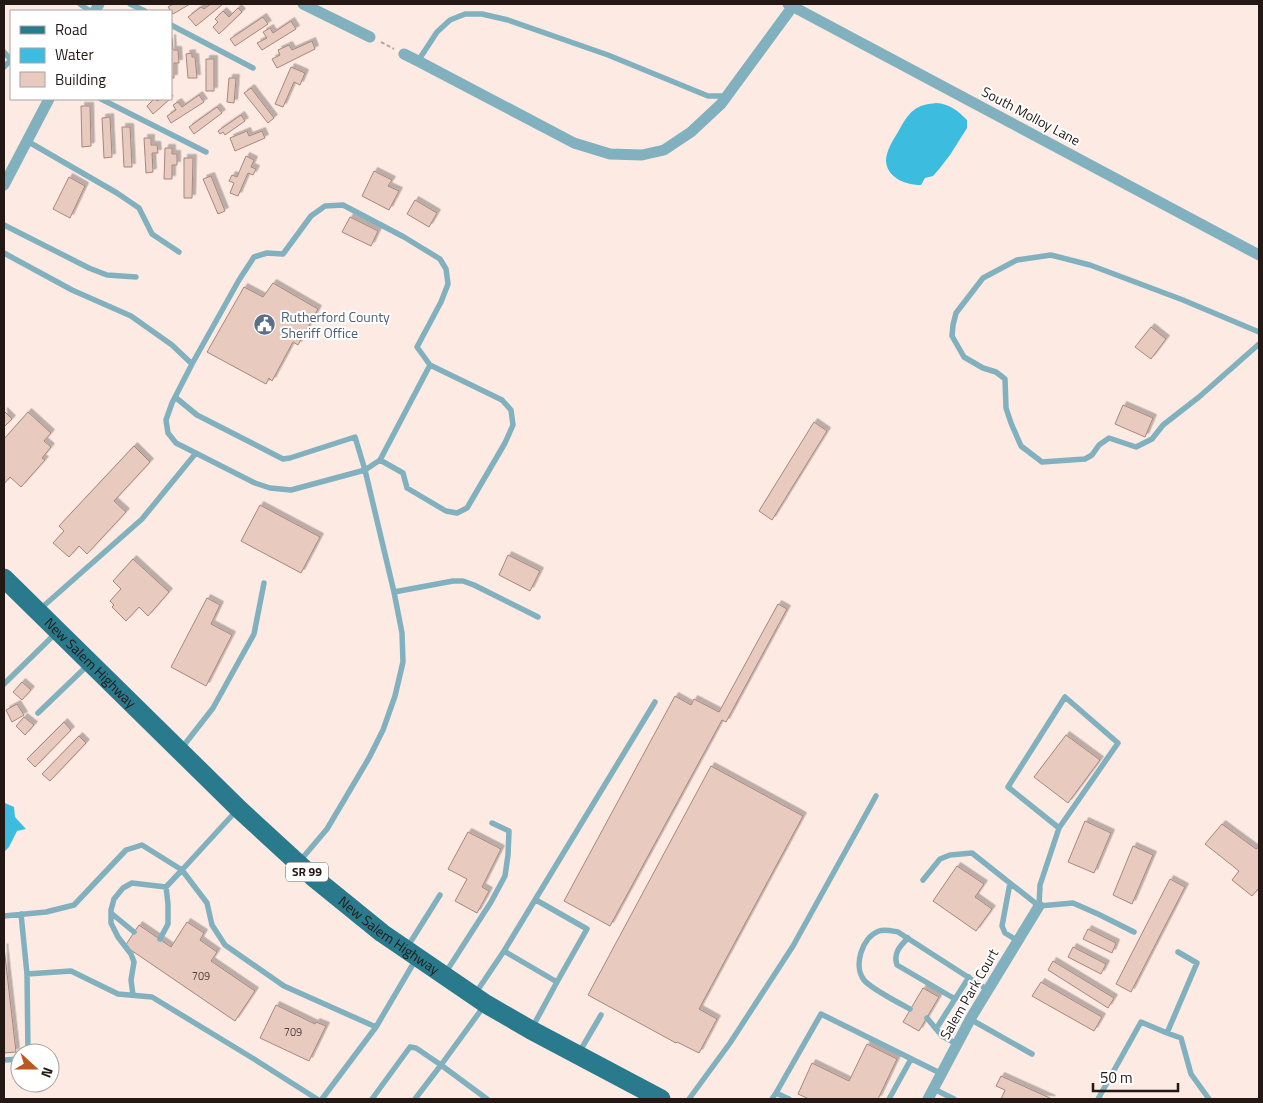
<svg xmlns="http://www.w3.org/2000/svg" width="1263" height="1103" viewBox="0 0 1263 1103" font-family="'Titillium Web',sans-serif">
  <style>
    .water { fill: #3cbde0 }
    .building { fill: #e9cabf; stroke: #a5877d; filter: url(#shadow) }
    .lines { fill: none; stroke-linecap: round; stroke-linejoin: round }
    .path { stroke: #b7a7a1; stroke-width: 2; stroke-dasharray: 4 2.5; stroke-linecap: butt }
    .lane { stroke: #81b1be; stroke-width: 5.5 }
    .street { stroke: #81b1be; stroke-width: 11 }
    .primary { stroke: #287a8c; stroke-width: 19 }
    .labels { text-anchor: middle; stroke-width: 4; stroke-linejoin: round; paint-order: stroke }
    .number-label { font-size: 11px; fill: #54443f }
    .shield { fill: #fff; stroke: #655d5a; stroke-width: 1 }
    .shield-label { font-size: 12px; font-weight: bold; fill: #231814 }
    .street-label { font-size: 14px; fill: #231814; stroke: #fff }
    .service-label { font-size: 14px; fill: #4e5e75; stroke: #fff; text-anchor: start }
  </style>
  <defs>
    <filter id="shadow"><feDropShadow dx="3.5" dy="-3.5" stdDeviation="0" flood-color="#0004"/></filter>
  </defs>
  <rect width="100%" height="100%" fill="#fdeae3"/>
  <!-- water -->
  <path class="water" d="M936 103C950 104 957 110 967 120V128L950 155 940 168 933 176 925 178 921 185C906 185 887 178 886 161 886 151 893 140 898 132 902 125 907 115 914 110 920 105 928 104 936 103Z
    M4 799 5 803 14 807 15 817 26 829 17 831 9 847 4 852Z"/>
  <!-- building -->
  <path class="building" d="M173 4H190L173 14 168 7Z
    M211 4H223L196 26 188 17 201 7 204 9Z
    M238 8 242 12 219 34 213 27 218 22 215 19 223 11 229 17Z
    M263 17 268 24 235 46 230 39Z
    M291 21 296 29 262 50 257 43 267 38 263 32 270 28 273 33Z
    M171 38H172L173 50H178L179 63H174V78H171Z
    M312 41 315 49 277 68 272 59 280 55 278 50 289 45 292 50Z
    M192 53V57H195L197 78H188L186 54Z
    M206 59H214V91H206Z
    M291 67 305 73 300 85 294 82 283 107 275 104Z
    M229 78H236L234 103 227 102Z
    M251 88 274 118 268 123 244 93Z
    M199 95 204 102 171 123 167 116 176 110 173 105 178 102 182 107Z
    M154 99 158 101 160 99H170L153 114 147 106Z
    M81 106H90L91 146 82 147Z
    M217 107 222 113 194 134 189 127Z
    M241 115 245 121 225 135 223 132 220 134 218 131Z
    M110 117 112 157 104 158 102 118Z
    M122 127H130L132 167H124Z
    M247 131 249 136 262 131 265 138 235 151 230 138Z
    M144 138H151V145H157L158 153H152L153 172 146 173Z
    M165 148H172V154H177V165H172V179H164Z
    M246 156 254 160 251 167 256 169 253 175 248 173 238 196 230 193 234 183 229 181 232 175 237 177Z
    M184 158H193L192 198H184Z
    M374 171 392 180 388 186 399 191 389 210 362 196Z
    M211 176 225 211 218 214 203 179Z
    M69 177 85 186 70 218 53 209Z
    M415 200 437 213 429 227 407 214Z
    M350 217 378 231 371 246 342 232Z
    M273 283 318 309 298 345 293 342 272 381 269 378 266 384 207 352 244 287 263 297Z
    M1151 327 1166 339 1151 359 1135 347Z
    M1123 405 1153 418 1145 437 1115 424Z
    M4 411 12 419 4 427Z
    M28 412 51 433 44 441 51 447 42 458 45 460 21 487 10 477 4 484V439Z
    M814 422 827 431 772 520 759 511Z
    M134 446 150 462 114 501 126 512 87 554 79 546 69 557 53 543 64 531 59 526Z
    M260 505 320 537 301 573 241 541Z
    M508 555 540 571 530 591 499 575Z
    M133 559 169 592 148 616 139 607 126 621 112 607 114 605 110 601 121 589 113 581Z
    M207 598 220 605 211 624 232 635 206 686 171 667Z
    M778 604 787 609 726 722 722 720 610 926 564 901 675 696 691 705 694 699 719 712Z
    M22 682 31 690 22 700 13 692Z
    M17 704 24 715 12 722 6 710Z
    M24 717 34 725 25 735 16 726Z
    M64 722 71 730 35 767 27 759Z
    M1066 735 1100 760 1068 803 1034 777Z
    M79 736 86 743 50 781 42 774Z
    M711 766 803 816 699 1009 717 1019 699 1053 677 1042 676 1043 588 995Z
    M1085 821 1111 833 1094 873 1068 862Z
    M1222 824 1256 849 1259 847V888L1252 896 1232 880 1239 871 1205 844Z
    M468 832 501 849 482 887 489 891 477 913 455 901 467 879 448 869Z
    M1133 846 1153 855 1132 904 1113 895Z
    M957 866 984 884 975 897 992 909 976 931 933 901Z
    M1170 879 1185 887 1131 992 1116 984Z
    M187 922 204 933 200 940 217 952 211 961 255 991 235 1021 125 946 139 925 171 947Z
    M1088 929 1116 943 1112 953 1083 939Z
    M4 947 16 1052 4 1053Z
    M1073 947 1106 964 1101 974 1068 957Z
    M1053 961 1114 998 1108 1008 1048 970Z
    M1041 982 1102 1017 1094 1031 1032 996Z
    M923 988 939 997 919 1031 903 1022Z
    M276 1005 315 1024 316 1022 326 1026 309 1061 260 1038Z
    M867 1044 897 1059 878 1099H809L798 1094 812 1063 849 1081Z
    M1001 1076 1052 1099H1001L1005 1090 996 1086Z"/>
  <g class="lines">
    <!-- path -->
    <path class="path" d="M381 42 394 49"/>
    <!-- lane -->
    <path class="lane" d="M80 4 90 11
      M130 4 145 11
      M171 25 253 68
      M4 52 11 60 4 67
      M418 61 437 32 450 20 465 14H482L508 20 608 55 708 96H725
      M101 99 206 152
      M27 141 117 193 139 208 152 234 179 252
      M4 225 89 268 107 275 136 277
      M4 253 72 290 131 316 172 345 192 364
      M1259 332 1183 300 1090 265 1051 255 1017 260 983 278 956 313 953 325 952 336 964 357 983 368 996 372 1005 379 1006 408 1011 423 1021 446 1042 462 1085 459 1092 455 1099 445 1109 438 1136 447 1152 439 1163 425 1199 397 1259 344
      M175 397 197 415 283 459 290 458 355 437 365 470 380 460
      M394 592 453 581H463L474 585 538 617
      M39 610 142 519 196 453
      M4 684 56 633
      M38 713 89 664
      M181 749 213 708 254 634 264 583
      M237 810 182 870 207 903 212 925 225 945 284 986 376 1027 416 959
      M299 862 327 829 369 758 383 730 395 696 403 662 402 633 394 592 365 470 291 490 270 488 255 483 176 443 168 433 166 420 172 403 192 364 239 280 254 257 267 253 283 254 311 216 325 206 343 205 404 237 440 259 446 269 448 284 441 302 417 347 430 365 502 400 511 410 513 425 505 443 467 508 457 513 446 511 407 488 403 473 380 460 430 365
      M923 880 940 859 950 855 972 853 1039 906 1073 903 1098 914 1134 932
      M1010 883 1002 926 1005 933 1018 941
      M536 900 587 929 557 982
      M1039 906 1040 885 1059 828 1118 743 1065 697 1008 787 1059 828
      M111 913 134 932
      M21 914 27 974
      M4 916 46 912 74 905 126 850 142 845 182 870 166 887
      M908 938C900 946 893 953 897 965L955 999
      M160 939 168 924V904L166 887
      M408 946 440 895
      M504 951 655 702
      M446 972 491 902 505 876 508 855 509 831 492 823
      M475 994 504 951 557 982 532 1028
      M133 995 131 980 134 962 131 954 118 937 111 923V910L114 899 123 888 132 883 166 887
      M484 1006 441 1065 487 1099
      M910 1009C899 1003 870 988 864 980 853 966 862 937 879 931 885 929 892 931 898 932L988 990
      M927 1018 942 1036 957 1044
      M970 1019 1032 1054
      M936 1029 969 977
      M1167 1033 1181 1038 1191 1074 1209 1099
      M580 1051 601 1015
      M28 1053 27 974 71 971 118 994 152 997 254 1059 317 1099
      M4 1060 20 1059
      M934 1089 954 1099
      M776 1093 821 1014 942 1074
      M322 1099 376 1027
      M372 1099 410 1047 416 1048 441 1065 415 1099
      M689 1099 730 1043 793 946 876 796
      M772 1099 776 1093 789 1099
      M889 1099 911 1059
      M1098 1099 1141 1022 1167 1033 1197 963 1178 952"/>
    <!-- street -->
    <path class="street" d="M303 4 370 37
      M788 4 1259 255
      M95 11 99 4
      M404 54 418 61 574 143 610 154 642 155 664 150 691 132 721 104 793 6
      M4 185 49 99
      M928 1099 972 1016 1039 906"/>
    <!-- primary -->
    <path class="primary" id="s1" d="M4 578 239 809 313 877 382 933 486 1004 531 1030 661 1099"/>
  </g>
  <!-- icons -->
  <defs>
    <symbol id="civic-disc" viewBox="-11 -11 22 22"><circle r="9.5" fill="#5c6f8a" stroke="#fff"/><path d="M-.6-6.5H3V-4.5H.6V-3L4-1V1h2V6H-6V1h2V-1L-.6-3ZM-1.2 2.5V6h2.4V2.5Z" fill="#fff"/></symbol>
  </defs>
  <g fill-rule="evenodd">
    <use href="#civic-disc" x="252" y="312" width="25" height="25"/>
  </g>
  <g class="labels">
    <!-- number labels -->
    <g class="number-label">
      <text x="201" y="980">709</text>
      <text x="293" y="1036">709</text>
    </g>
    <!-- shield labels -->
    <rect class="shield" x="286" y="862.5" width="42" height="19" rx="4"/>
    <g class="shield-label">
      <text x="307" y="876">SR 99</text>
    </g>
    <!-- street labels -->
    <g class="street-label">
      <text transform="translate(1031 116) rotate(28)" y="5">South Molloy Lane</text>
      <text dy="5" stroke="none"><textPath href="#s1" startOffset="121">New Salem Highway</textPath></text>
      <text dy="5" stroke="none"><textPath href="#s1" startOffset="526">New Salem Highway</textPath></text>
      <text transform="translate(969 994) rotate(-60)" y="5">Salem Park Court</text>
    </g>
    <!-- service labels -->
    <g class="service-label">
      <text x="281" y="322">Rutherford County<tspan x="281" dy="16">Sheriff Office</tspan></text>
    </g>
  </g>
  <!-- border -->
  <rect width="1263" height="1103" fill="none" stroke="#231814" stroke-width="10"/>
  <!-- legend -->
  <rect x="10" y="10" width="162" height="90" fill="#ffffff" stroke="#a7a3a1"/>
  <rect x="20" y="26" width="25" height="8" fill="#287a8c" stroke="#a7a3a1"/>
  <text x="55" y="35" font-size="15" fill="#231814">Road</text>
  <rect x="20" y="48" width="25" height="15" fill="#3cbde0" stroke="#a7a3a1"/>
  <text x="55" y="60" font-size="15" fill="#231814">Water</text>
  <rect x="20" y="72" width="25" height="15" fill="#e9cabf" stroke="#a7a3a1"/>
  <text x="55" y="85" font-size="15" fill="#231814">Building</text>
  <!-- north arrow -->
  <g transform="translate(35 1068) rotate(111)"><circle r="24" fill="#ffffff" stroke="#a7a3a1"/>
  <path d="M0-4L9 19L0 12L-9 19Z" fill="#ba581d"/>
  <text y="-8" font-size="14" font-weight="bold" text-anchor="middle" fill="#231814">N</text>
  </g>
  <!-- scale -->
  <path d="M1093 1083v8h85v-8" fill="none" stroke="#231814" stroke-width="2.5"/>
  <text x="1100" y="1083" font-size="15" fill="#231814" stroke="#ffffff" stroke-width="4" paint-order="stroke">50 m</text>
</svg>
